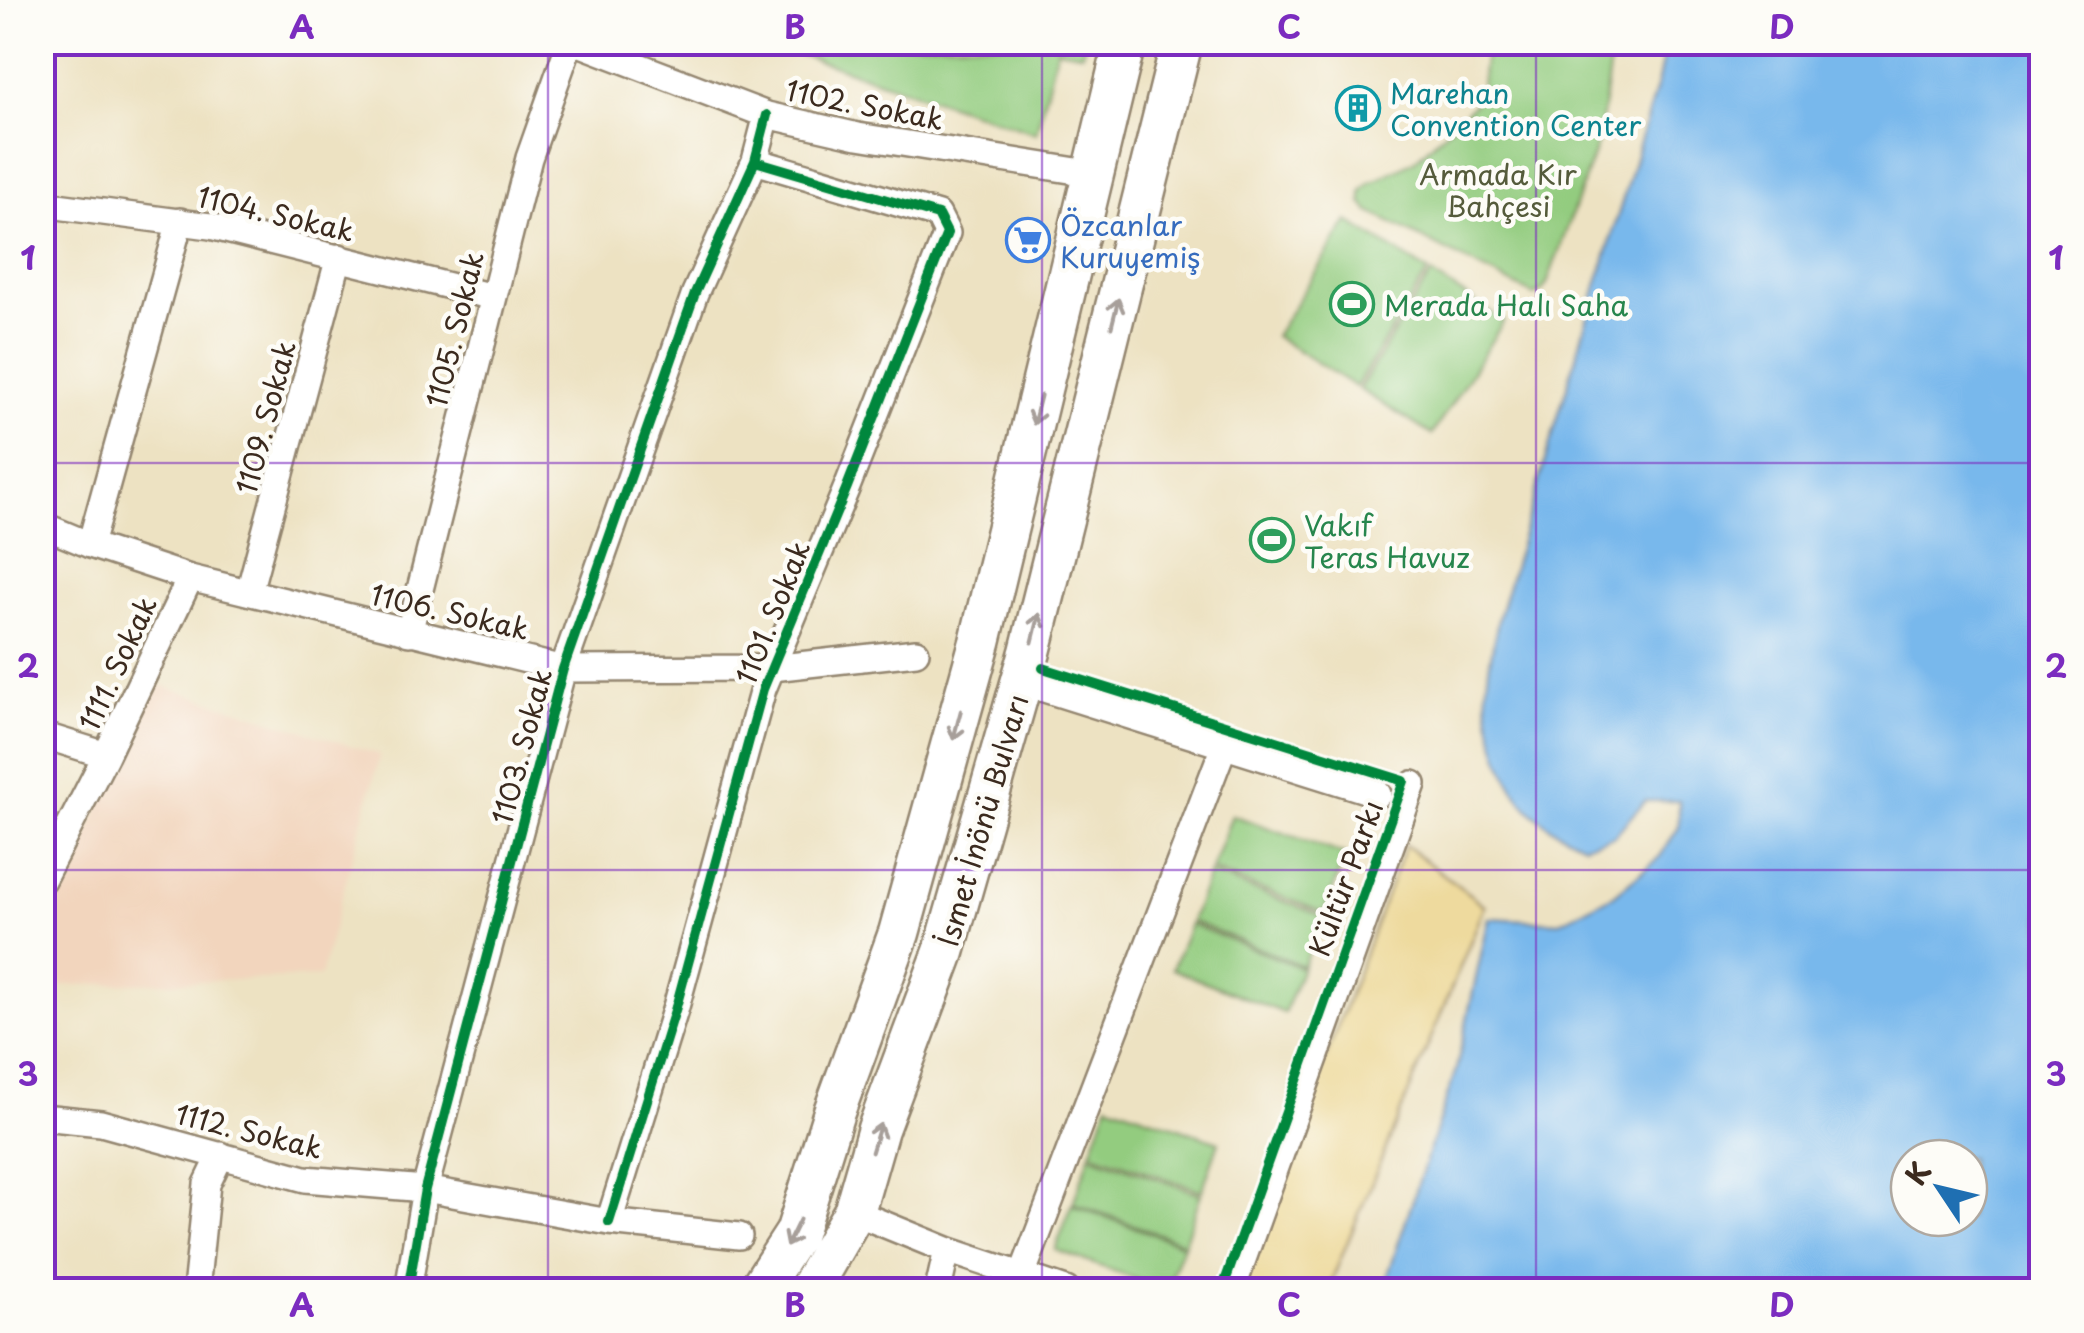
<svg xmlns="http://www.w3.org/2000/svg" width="2084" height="1333" font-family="'Playpen Sans',sans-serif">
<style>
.built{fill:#f2d5bd}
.green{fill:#93cc7f;stroke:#677b4e;stroke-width:2.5}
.sand{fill:#eeda9e;stroke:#94825e;stroke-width:2.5}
.water{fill:#78b8ec;stroke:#5a7185;stroke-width:2.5;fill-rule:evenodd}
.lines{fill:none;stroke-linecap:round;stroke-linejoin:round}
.street-casing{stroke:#948670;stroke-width:30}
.primary-casing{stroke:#948670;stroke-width:45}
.street{stroke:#fff;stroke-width:25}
.primary{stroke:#fff;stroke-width:40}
.cycleway-casing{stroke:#fdfcf7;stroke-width:16}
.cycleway{stroke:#00873e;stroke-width:10}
.oneway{stroke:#a79f9a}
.grid{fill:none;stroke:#7b2cbf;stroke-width:2.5;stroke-opacity:0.55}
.labels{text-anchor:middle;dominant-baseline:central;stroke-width:9;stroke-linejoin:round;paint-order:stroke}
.culture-label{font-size:28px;fill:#0d838f;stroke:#fdfcf7;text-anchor:start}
.street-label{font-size:28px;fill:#3b2a1e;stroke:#fdfcf7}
.park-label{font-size:28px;fill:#555b3b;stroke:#fdfcf7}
.shop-label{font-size:28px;fill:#366cbe;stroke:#fdfcf7;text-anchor:start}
.leisure-label{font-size:28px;fill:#27864d;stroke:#fdfcf7;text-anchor:start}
.neatline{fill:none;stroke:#7b2cbf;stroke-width:4}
.grid-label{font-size:32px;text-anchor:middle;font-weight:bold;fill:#7b2cbf}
</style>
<rect width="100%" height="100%" fill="#fdfcf7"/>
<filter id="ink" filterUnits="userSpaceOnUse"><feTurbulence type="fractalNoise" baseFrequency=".01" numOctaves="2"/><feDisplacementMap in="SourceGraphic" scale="20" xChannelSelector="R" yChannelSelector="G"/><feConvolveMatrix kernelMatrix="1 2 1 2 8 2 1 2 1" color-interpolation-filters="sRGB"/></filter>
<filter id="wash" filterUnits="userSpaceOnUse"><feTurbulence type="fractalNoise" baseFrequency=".0048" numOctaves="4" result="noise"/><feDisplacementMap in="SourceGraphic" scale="40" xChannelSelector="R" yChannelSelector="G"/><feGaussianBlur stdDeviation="2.25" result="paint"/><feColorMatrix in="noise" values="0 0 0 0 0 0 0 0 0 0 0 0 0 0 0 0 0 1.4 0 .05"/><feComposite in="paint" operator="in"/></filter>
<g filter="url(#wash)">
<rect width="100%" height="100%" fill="#ede2c2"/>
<!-- built -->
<path class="built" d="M154 683 380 755 320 977 43 986V934Z"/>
<!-- green -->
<path class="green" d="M766 43H1085L1082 53 1057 49 1036 133Z
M1486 43H1613L1598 142 1547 284 1542 291 1534 295 1370 212 1362 203V191L1370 183 1414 161 1475 103 1480 93Z
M1348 221 1428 272 1356 387 1275 336Z
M1431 274 1504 321 1432 435 1359 389Z
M1232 815 1346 855 1324 913 1211 870Z
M1209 873 1323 916 1303 966 1191 921Z
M1190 924 1302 968 1284 1013 1172 969Z
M1108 1103 1219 1142 1202 1191 1091 1152Z
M1090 1155 1201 1194 1184 1243 1073 1203Z
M1072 1205 1183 1245 1166 1290 1055 1250Z"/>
<!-- sand -->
<path class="sand" d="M1405 845 1485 906 1328 1290H1239Z"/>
<!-- water -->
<path class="water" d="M1666 43H2041V1290H1383L1456 1070 1489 918 1560 922 1614 895 1659 858 1679 827V801H1645L1614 836 1584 845C1562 835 1544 825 1527 807 1504 782 1484 718 1487 684 1489 661 1495 637 1499 615L1658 81ZM1909 1158H1969V1218H1909Z"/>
</g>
<g filter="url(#ink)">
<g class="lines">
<defs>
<path id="street" d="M576 42 767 115 858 136 1095 174
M42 204 210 226 493 297
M42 525 90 545 190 578 563 669 772 668 916 652
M90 545 180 221
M249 592 339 257
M409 633 529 158 570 42
M1022 682 1378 794
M42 735 106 755
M42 880 106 755 190 578
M42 1117 101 1123 305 1179 425 1189 609 1222 739 1236
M854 1212 947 1250 1066 1290
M609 1222 676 1007 763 689 847 487 947 233 938 215 755 161
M1022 1275 1224 746
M196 1290 207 1184 221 1155
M408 1290 425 1189 563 669 695 293 755 161 767 115
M938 1290 947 1250
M1232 1290 1413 784"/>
<path id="primary" d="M759 1290 796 1233 834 1112 899 933 980 642 1125 42
M809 1290 854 1212 878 1129 944 952 1030 652 1182 42"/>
</defs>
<!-- street casing -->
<use href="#street" class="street-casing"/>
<!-- primary casing -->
<use href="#primary" class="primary-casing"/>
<!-- street -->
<use href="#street" class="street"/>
<!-- primary -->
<use href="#primary" class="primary"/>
<defs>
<path id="cycleway" d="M1043 668 1404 781 1222 1290
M609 1222 676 1007 763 689 847 487 947 233 938 215 755 161
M408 1290 425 1189 563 669 695 293 755 161 767 115"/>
</defs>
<!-- cycleway casing -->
<use href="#cycleway" class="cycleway-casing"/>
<!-- cycleway -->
<use href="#cycleway" class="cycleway"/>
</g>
<!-- one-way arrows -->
<defs><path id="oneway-shaft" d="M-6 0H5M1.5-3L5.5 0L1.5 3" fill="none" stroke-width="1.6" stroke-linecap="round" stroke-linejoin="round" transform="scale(2.5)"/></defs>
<g class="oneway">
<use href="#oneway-shaft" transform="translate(1115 313) rotate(-76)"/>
<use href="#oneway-shaft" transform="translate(1037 410) rotate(104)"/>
<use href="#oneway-shaft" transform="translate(1036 628) rotate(-76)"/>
<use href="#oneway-shaft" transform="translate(957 725) rotate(105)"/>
<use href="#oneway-shaft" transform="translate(876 1138) rotate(-73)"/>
<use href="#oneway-shaft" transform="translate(793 1233) rotate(116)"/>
</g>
</g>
<!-- grid -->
<path class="grid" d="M548 42V1290M1042 42V1290M1536 42V1290M42 463H2042M42 870H2042"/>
<!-- icons -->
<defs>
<symbol id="building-ring" viewBox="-11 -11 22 22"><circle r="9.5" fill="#fdfcf7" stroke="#0f9aa8" stroke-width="1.5"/><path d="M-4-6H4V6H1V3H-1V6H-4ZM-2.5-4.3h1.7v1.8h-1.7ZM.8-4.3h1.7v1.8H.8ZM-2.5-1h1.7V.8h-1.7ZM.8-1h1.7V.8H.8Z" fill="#0f9aa8"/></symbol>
<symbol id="supermarket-ring" viewBox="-11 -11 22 22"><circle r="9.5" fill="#fdfcf7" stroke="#3f7fe0" stroke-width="1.5"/><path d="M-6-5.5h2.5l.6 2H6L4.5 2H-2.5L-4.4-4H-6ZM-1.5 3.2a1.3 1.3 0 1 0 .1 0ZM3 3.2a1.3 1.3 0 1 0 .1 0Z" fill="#3f7fe0"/></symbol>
<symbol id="stadium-ring" viewBox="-11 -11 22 22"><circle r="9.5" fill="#fdfcf7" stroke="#2e9e5b" stroke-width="1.5"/><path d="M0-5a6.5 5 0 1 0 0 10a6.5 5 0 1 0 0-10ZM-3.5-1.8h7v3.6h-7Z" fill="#2e9e5b"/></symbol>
</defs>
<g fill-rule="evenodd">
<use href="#building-ring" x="1333" y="83" width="50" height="50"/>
<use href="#supermarket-ring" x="1003" y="215" width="50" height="50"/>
<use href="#stadium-ring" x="1327" y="279" width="50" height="50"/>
<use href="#stadium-ring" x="1247" y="515" width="50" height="50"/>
</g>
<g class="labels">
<!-- culture labels -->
<g class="culture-label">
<text x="1390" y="92">Marehan<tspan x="1390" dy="32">Convention Center</tspan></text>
</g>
<!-- street labels -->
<g class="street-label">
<text transform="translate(865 104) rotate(11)">1102. Sokak</text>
<text transform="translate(276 213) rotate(13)">1104. Sokak</text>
<text transform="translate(454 329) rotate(-76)">1105. Sokak</text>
<text transform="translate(265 417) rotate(-75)">1109. Sokak</text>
<text transform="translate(450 611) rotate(13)">1106. Sokak</text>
<text transform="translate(772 612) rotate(-68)">1101. Sokak</text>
<text transform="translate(117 663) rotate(-65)">1111. Sokak</text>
<text transform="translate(521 746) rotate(-75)">1103. Sokak</text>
<text transform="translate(982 820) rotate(-74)">İsmet İnönü Bulvarı</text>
<text transform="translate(1345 878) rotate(-70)">Kültür Parkı</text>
<text transform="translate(249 1130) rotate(14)">1112. Sokak</text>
</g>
<!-- park labels -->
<g class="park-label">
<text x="1498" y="173">Armada Kır<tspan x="1498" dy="32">Bahçesi</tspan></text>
</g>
<!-- shop labels -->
<g class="shop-label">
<text x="1060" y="224">Özcanlar<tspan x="1060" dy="32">Kuruyemiş</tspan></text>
</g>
<!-- leisure labels -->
<g class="leisure-label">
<text x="1384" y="304">Merada Halı Saha</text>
<text x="1304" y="524">Vakıf<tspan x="1304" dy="32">Teras Havuz</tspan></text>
</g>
</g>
<!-- margin -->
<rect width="2084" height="1333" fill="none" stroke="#fdfcf7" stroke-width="110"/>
<!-- north arrow -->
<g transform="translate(1939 1188) rotate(305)"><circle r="48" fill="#fdfcf7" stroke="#afa8a0" stroke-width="2.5"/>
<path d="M0-8L18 38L0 25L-18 38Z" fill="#1f6fb2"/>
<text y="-15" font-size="28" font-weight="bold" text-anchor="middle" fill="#3b2a1e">K</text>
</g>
<rect x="55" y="55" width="1974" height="1223" class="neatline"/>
<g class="grid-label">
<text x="302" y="39">A</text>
<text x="795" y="39">B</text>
<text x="1289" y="39">C</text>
<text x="1782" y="39">D</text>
<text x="28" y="270">1</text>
<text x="2056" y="270">1</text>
<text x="28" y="678">2</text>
<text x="2056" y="678">2</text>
<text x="28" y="1086">3</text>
<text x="2056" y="1086">3</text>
<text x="302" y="1317">A</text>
<text x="795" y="1317">B</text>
<text x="1289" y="1317">C</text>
<text x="1782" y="1317">D</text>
</g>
</svg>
